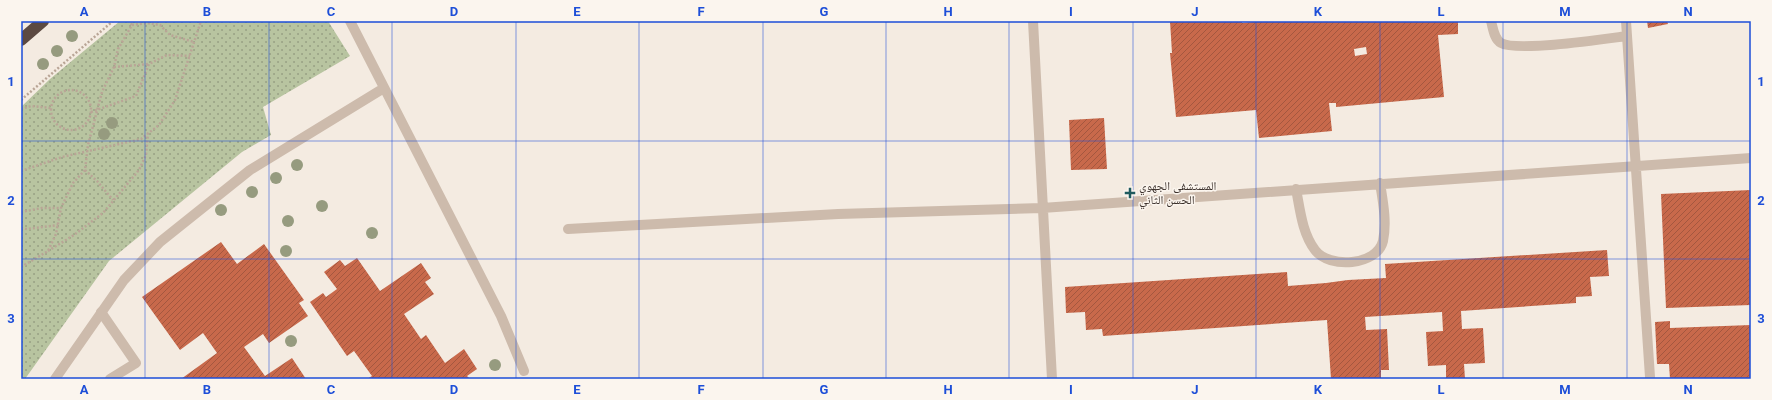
<svg xmlns="http://www.w3.org/2000/svg" width="1772" height="400" font-family="Roboto,'Noto Naskh Arabic',sans-serif">
<style>
.park{fill:url(#park-dots)}
.building{fill:url(#building-hatch);fill-rule:evenodd}
.lines{fill:none;stroke-linecap:round;stroke-linejoin:round}
.path{stroke:#b9a596;stroke-width:2.5;stroke-dasharray:2 2;stroke-linecap:butt}
.lane{stroke:#cdbbac;stroke-width:10}
.street{stroke:#cdbbac;stroke-width:10}
.highway{stroke:#5c4a42;stroke-width:12}
.tree{fill:#969b7f}
.grid{fill:none;stroke:#1d4ed8;stroke-width:1;stroke-opacity:0.55}
.poi-dot{fill:#1f5a5e;stroke:#fbf5ee;stroke-width:1.5}
.labels{text-anchor:middle;dominant-baseline:central;stroke-width:3;stroke-linejoin:round;paint-order:stroke}
.poi-label{font-size:12px;fill:#3b302b;stroke:#fbf5ee;text-anchor:start}
.neatline{fill:none;stroke:#1d4ed8;stroke-width:1.5}
.grid-label{font-size:13px;text-anchor:middle;font-weight:bold;fill:#1d4ed8}
</style>
<defs>
<pattern id="park-dots" width="8" height="8" patternUnits="userSpaceOnUse"><rect width="8" height="8" fill="#b8c4a0"/><path d="M2 2h.1M6 6h.1" fill="none" stroke="#97a083" stroke-width="1.8" stroke-linecap="round"/></pattern>
<pattern id="building-hatch" width="6" height="6" patternUnits="userSpaceOnUse"><rect width="6" height="6" fill="#c8694b"/><path d="M-1 1l2-2M0 6l6-6M5 7l2-2" fill="none" stroke="#a4573f"/></pattern>
</defs>
<rect width="100%" height="100%" fill="#f4ebe1"/>
<!-- park -->
<path class="park" d="M120 21H328L350 56 263 107 271 135 242 152 109 261 25 379H21V107L50 79Z"/>
<!-- building -->
<path class="building" d="M1170 21H1242V23L1264 21H1458V34L1438 35 1444 97 1336 107V103H1329L1332 131 1259 138 1256 110 1176 117 1170 53H1172ZM1366 47 1367 54 1355 56 1354 49Z
M1647 21H1667L1668 24 1648 28Z
M1104 118 1107 169 1071 170 1069 120Z
M1751 190V305L1666 308 1661 194Z
M221 242 237 264 264 244 304 300 299 303 308 316 269 343 263 334 244 347 265 376 292 358 306 379H181L217 353 203 333 180 350 142 297Z
M1607 250 1609 276 1590 277 1592 296 1576 297V303L1461 311 1462 329 1483 328 1485 363 1464 364 1465 379H1446V365L1428 366 1426 332 1443 331 1442 312 1365 317 1366 330 1387 329 1389 370H1381V379H1331L1327 320 1103 336 1102 329 1086 330 1085 312 1066 313 1065 287 1287 272 1288 286 1326 283 1348 280 1386 278 1385 264Z
M357 258 380 291 421 263 431 278 425 282 434 294 404 314 421 339 426 335 445 363 464 349 477 369 467 376 470 379H367L372 376 354 351 347 356 310 302 323 293 326 297 337 289 324 272 340 260 345 266Z
M1670 321V328L1751 325V379H1670L1669 364H1657L1655 322Z"/>
<g class="lines">
<!-- path -->
<path class="path" d="M132 25 147 23 160 25 170 35 194 42
M114 67 149 64
M51 110a20 20 0 1 1 40 0a20 20 0 1 1-40 0Z
M21 100 113 21
M21 109 31 106 51 108
M91 112 136 96 149 64 167 55 190 56
M21 116V126
M85 170 97 181 113 200
M21 171 62 157 141 139 159 125 175 100 201 21
M21 212 42 208H61
M21 228 27 229 58 225
M48 251 74 235 103 213 139 170 146 155 148 133
M21 267 48 251 56 234 61 208 73 183 85 170 88 145 102 92 114 67 118 49 132 25 129 21"/>
<!-- lane -->
<path class="lane" d="M1033 21 1052 379
M1491 21C1493 28 1494 39 1501 43 1517 52 1604 39 1627 36
M1626 21 1650 377
M1296 189C1300 209 1302 233 1315 250 1329 269 1377 266 1383 241 1387 222 1383 202 1380 183
M568 229 838 214 1042 208 1751 158
M101 312 136 363 110 379"/>
<!-- street -->
<path class="street" d="M350 21 501 316 524 371
M55 379 124 280 160 242 250 170 384 88"/>
<!-- highway -->
<path class="highway" d="M21 40 43 21"/>
</g>
<!-- trees -->
<g class="tree">
<circle cx="72" cy="36" r="6"/>
<circle cx="57" cy="51" r="6"/>
<circle cx="43" cy="64" r="6"/>
<circle cx="112" cy="123" r="6"/>
<circle cx="104" cy="134" r="6"/>
<circle cx="297" cy="165" r="6"/>
<circle cx="276" cy="178" r="6"/>
<circle cx="252" cy="192" r="6"/>
<circle cx="322" cy="206" r="6"/>
<circle cx="221" cy="210" r="6"/>
<circle cx="288" cy="221" r="6"/>
<circle cx="372" cy="233" r="6"/>
<circle cx="286" cy="251" r="6"/>
<circle cx="291" cy="341" r="6"/>
<circle cx="495" cy="365" r="6"/>
</g>
<!-- grid -->
<path class="grid" d="M145 21V379M269 21V379M392 21V379M516 21V379M639 21V379M763 21V379M886 21V379M1009 21V379M1133 21V379M1256 21V379M1380 21V379M1503 21V379M1627 21V379M21 141H1751M21 259H1751"/>
<!-- markers -->
<path class="poi-dot" d="M1128 187h4v4h4v4h-4v4h-4v-4h-4v-4h4z"/>
<g class="labels">
<!-- poi labels -->
<g class="poi-label">
<text x="1139" y="186">المستشفى الجهوي<tspan x="1139" dy="14">الحسن الثاني</tspan></text>
</g>
</g>
<!-- border -->
<rect width="1772" height="400" fill="none" stroke="#fbf5ee" stroke-width="44"/>
<rect x="22" y="22" width="1728" height="356" class="neatline"/>
<g class="grid-label">
<text x="84" y="16">A</text>
<text x="207" y="16">B</text>
<text x="331" y="16">C</text>
<text x="454" y="16">D</text>
<text x="577" y="16">E</text>
<text x="701" y="16">F</text>
<text x="824" y="16">G</text>
<text x="948" y="16">H</text>
<text x="1071" y="16">I</text>
<text x="1195" y="16">J</text>
<text x="1318" y="16">K</text>
<text x="1441" y="16">L</text>
<text x="1565" y="16">M</text>
<text x="1688" y="16">N</text>
<text x="11" y="86">1</text>
<text x="1761" y="86">1</text>
<text x="11" y="205">2</text>
<text x="1761" y="205">2</text>
<text x="11" y="323">3</text>
<text x="1761" y="323">3</text>
<text x="84" y="394">A</text>
<text x="207" y="394">B</text>
<text x="331" y="394">C</text>
<text x="454" y="394">D</text>
<text x="577" y="394">E</text>
<text x="701" y="394">F</text>
<text x="824" y="394">G</text>
<text x="948" y="394">H</text>
<text x="1071" y="394">I</text>
<text x="1195" y="394">J</text>
<text x="1318" y="394">K</text>
<text x="1441" y="394">L</text>
<text x="1565" y="394">M</text>
<text x="1688" y="394">N</text>
</g>
</svg>
